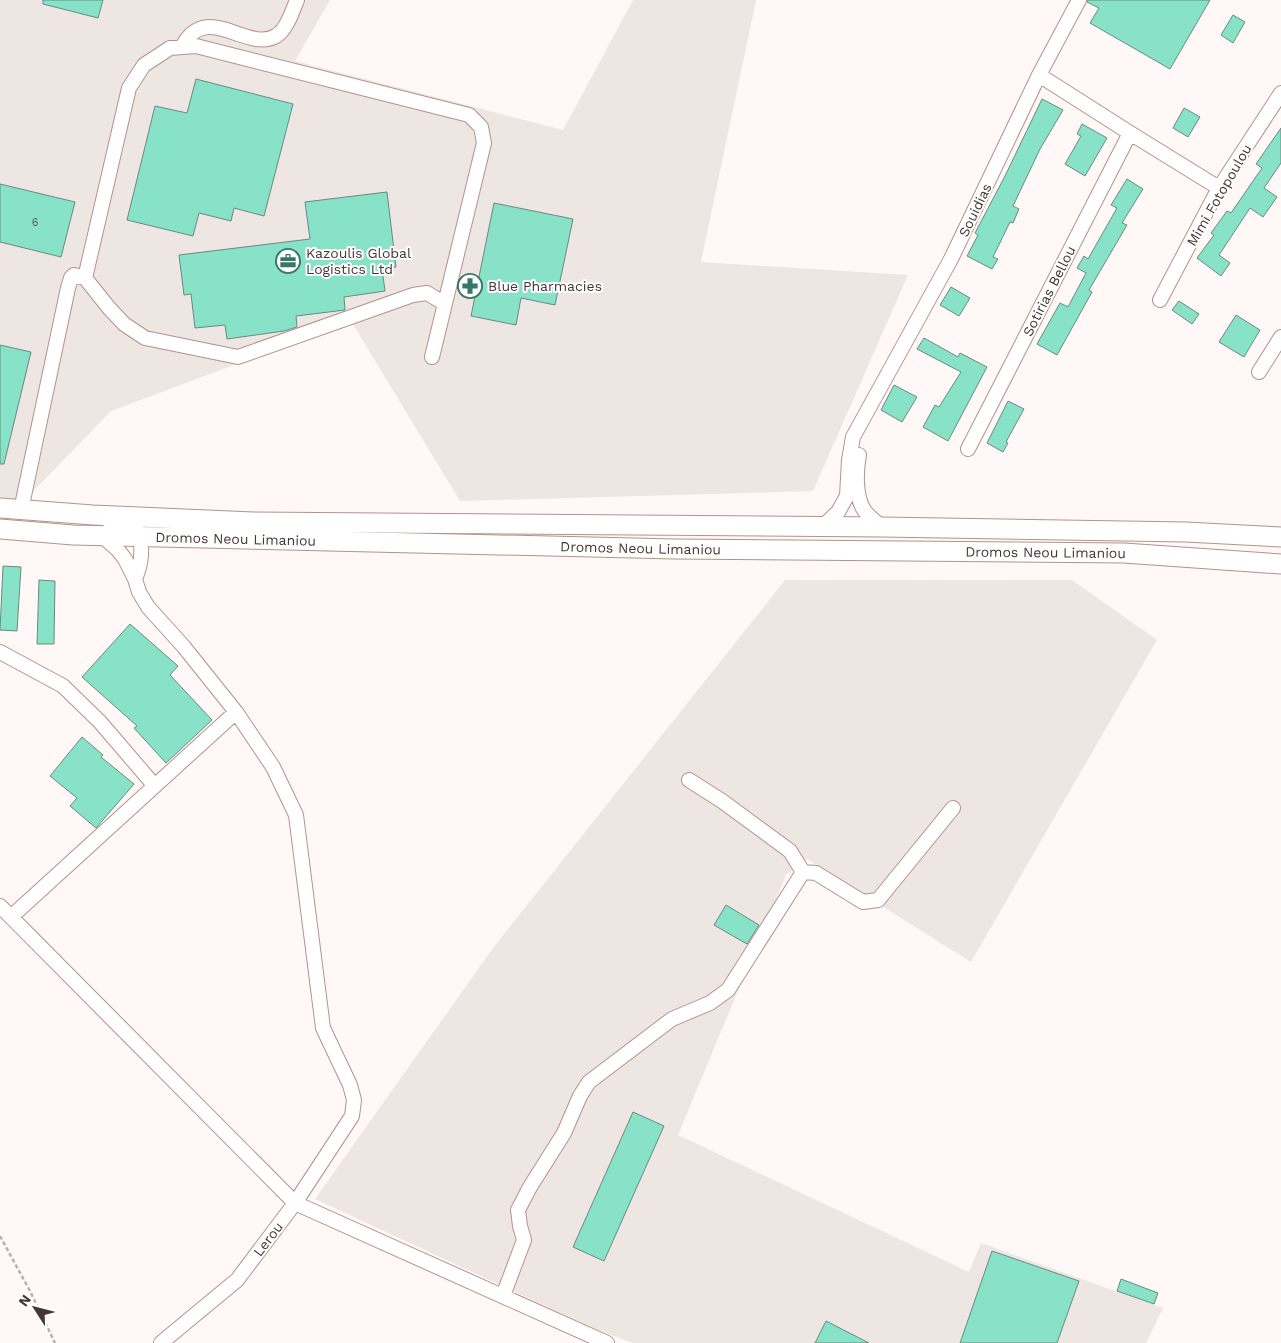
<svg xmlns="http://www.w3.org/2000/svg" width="1281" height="1343" font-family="'Work Sans',sans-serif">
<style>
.built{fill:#eee6e3}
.building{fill:#88e2c8;stroke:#698a80}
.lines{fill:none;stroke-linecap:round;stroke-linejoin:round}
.minor-casing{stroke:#b29389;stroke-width:16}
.major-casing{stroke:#b29389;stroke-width:21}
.path{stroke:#bab1ae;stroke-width:2.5;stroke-dasharray:4 2.5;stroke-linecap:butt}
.minor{stroke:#fff;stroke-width:14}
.major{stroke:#fff;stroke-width:19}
.labels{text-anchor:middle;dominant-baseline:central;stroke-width:4;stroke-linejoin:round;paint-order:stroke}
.number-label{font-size:11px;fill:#566258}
.street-label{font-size:14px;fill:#453733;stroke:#fff}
.poi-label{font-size:14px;fill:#453733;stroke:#fff;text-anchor:start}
</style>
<rect width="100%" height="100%" fill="#fff8f6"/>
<!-- built -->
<path class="built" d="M0 0H330L295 61 563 130 633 0H756L701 262 908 275 813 491 460 501 351 321 111 411 19 506 0 501Z
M785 580H1072L1157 640 971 962 807 859 786 875 678 1135 969 1272 981 1243 1163 1308 1146 1343H633L597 1330 315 1199 493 948Z"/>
<!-- building -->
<path class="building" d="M43 0H103L98 18 43 4Z
M1088 0H1210L1170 69 1090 23 1099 8 1087 2Z
M1233 15 1245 22 1233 43 1221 35Z
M196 79 293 104 264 216 234 208 231 221 199 213 193 236 127 220 155 106 187 113Z
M1042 99 1063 110 1040 149 1013 206 1019 209 1013 223 1010 222 993 257 998 259 992 269 967 256 978 235 975 233 1005 176Z
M1184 108 1200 117 1188 137 1173 128Z
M1082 124 1107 138 1085 176 1065 164 1081 136 1077 134Z
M1281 128V163L1264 188 1277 197 1263 217 1250 208 1219 255 1230 263 1221 276 1197 258 1214 235 1211 233 1227 211 1231 213 1262 168 1256 164Z
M1127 179 1143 189 1122 223 1127 225 1089 290 1092 292 1057 355 1037 344 1060 303 1068 307 1086 273 1077 268 1084 256 1088 259 1117 208 1111 205Z
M0 184 75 202 61 257 0 242Z
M387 192 396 267 382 269 385 291 344 297 345 310 296 316 297 327 284 331 227 339 225 325 195 328 191 294 184 295 179 255 310 239 305 202Z
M494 203 573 219 555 305 521 298 516 325 471 316Z
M951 287 970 298 959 316 940 305Z
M1179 301 1199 314 1192 324 1172 310Z
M1236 315 1260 330 1244 357 1219 342Z
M924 338 958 357 960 353 987 367 948 441 923 427 935 405 939 407 961 372 917 349Z
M0 345 31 352 4 464H0Z
M894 385 917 397 902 422 881 410Z
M1008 401 1024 409 1006 442 1008 443 1003 452 987 443Z
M3 566 21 567 17 631 0 630Z
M39 580 55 581 54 644H37Z
M130 624 178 666 170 675 212 720 166 763 134 728 137 726 82 677Z
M82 737 103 755 101 757 134 784 96 828 70 806 77 798 50 776Z
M726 905 759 925 747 944 714 925Z
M633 1112 664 1126 604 1261 573 1247Z
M992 1251 1079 1281 1057 1343H960Z
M1121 1279 1158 1293 1154 1304 1117 1291Z
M826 1321 869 1343H815Z"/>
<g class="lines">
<defs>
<path id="minor" d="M182 47C206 0 247 53 276 36 287 29 292 12 297 0
M1039 75 1130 133 1219 188
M85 278 129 88 144 65 170 48 196 46 469 115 481 127 484 143 432 357
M1160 300 1219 188 1281 93
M1259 372 1281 337
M968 449 1130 133
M859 455C856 471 855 496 864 510 868 516 876 522 882 527
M21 510 68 288 71 278 74 275 85 278 109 308 124 324 145 338 238 357 413 295 427 293 445 304
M110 523 121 524 136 528C144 544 142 563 135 579
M822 527 838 512 847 496 849 460 853 437 951 259 1039 75 1079 0
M101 535 118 550 125 559 135 579 139 592 148 607 184 647 236 712 273 767 296 815 323 1028 350 1085 354 1100 352 1116 295 1203 237 1280 161 1343
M0 652 63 686 100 722 154 785
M689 780 722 801 790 851 803 872
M803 872 816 873 863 902 878 900 953 808
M0 906 295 1203 607 1343
M12 916 236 712
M503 1296 524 1240 520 1226 518 1210 530 1187 564 1133 580 1096 589 1082 672 1019 710 1003 728 990 803 872"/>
<g id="major">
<path d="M0 508 93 515 253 522 882 527 1186 532 1281 537"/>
<path id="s1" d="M0 529 73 535 675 549 1124 553 1281 564"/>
</g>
</defs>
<!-- minor casing -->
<use href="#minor" class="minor-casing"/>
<!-- major casing -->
<use href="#major" class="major-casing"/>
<!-- path -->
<path class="path" d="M0 1236 30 1291 55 1343"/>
<!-- minor -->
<use href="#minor" class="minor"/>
<!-- major -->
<use href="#major" class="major"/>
</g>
<!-- icons -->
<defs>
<symbol id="office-ring" viewBox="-11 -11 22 22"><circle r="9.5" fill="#fff" stroke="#377766" stroke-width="1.5"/><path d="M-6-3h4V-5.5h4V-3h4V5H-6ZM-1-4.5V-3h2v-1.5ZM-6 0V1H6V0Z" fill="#377766"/></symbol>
<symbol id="pharmacy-ring" viewBox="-11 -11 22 22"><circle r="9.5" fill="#fff" stroke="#377766" stroke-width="1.5"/><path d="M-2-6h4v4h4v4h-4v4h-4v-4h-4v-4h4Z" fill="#377766"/></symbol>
</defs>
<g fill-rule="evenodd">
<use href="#office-ring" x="274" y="247" width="28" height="28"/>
<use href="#pharmacy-ring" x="456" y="272" width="28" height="28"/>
</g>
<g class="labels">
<!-- number labels -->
<g class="number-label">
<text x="35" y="222">6</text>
</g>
<!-- street labels -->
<g class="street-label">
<text transform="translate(1219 195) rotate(-60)">Mimi Fotopoulou</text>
<text transform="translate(975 210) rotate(-64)">Souidias</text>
<text transform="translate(1049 291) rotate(-63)">Sotirias Bellou</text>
<text stroke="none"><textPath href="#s1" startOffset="236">Dromos Neou Limaniou</textPath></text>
<text stroke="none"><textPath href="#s1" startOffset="641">Dromos Neou Limaniou</textPath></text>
<text stroke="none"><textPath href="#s1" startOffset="1046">Dromos Neou Limaniou</textPath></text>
<text transform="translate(268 1239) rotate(-53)">Lerou</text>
</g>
<!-- poi labels -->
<g class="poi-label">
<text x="306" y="253">Kazoulis Global<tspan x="306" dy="16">Logistics Ltd</tspan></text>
<text x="488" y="286">Blue Pharmacies</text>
</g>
</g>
<!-- north arrow -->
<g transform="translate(35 1308) rotate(306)" stroke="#ffffff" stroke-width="4" paint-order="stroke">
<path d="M0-4L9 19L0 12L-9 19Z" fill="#453733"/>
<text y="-8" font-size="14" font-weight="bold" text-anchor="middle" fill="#453733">N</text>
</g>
</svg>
